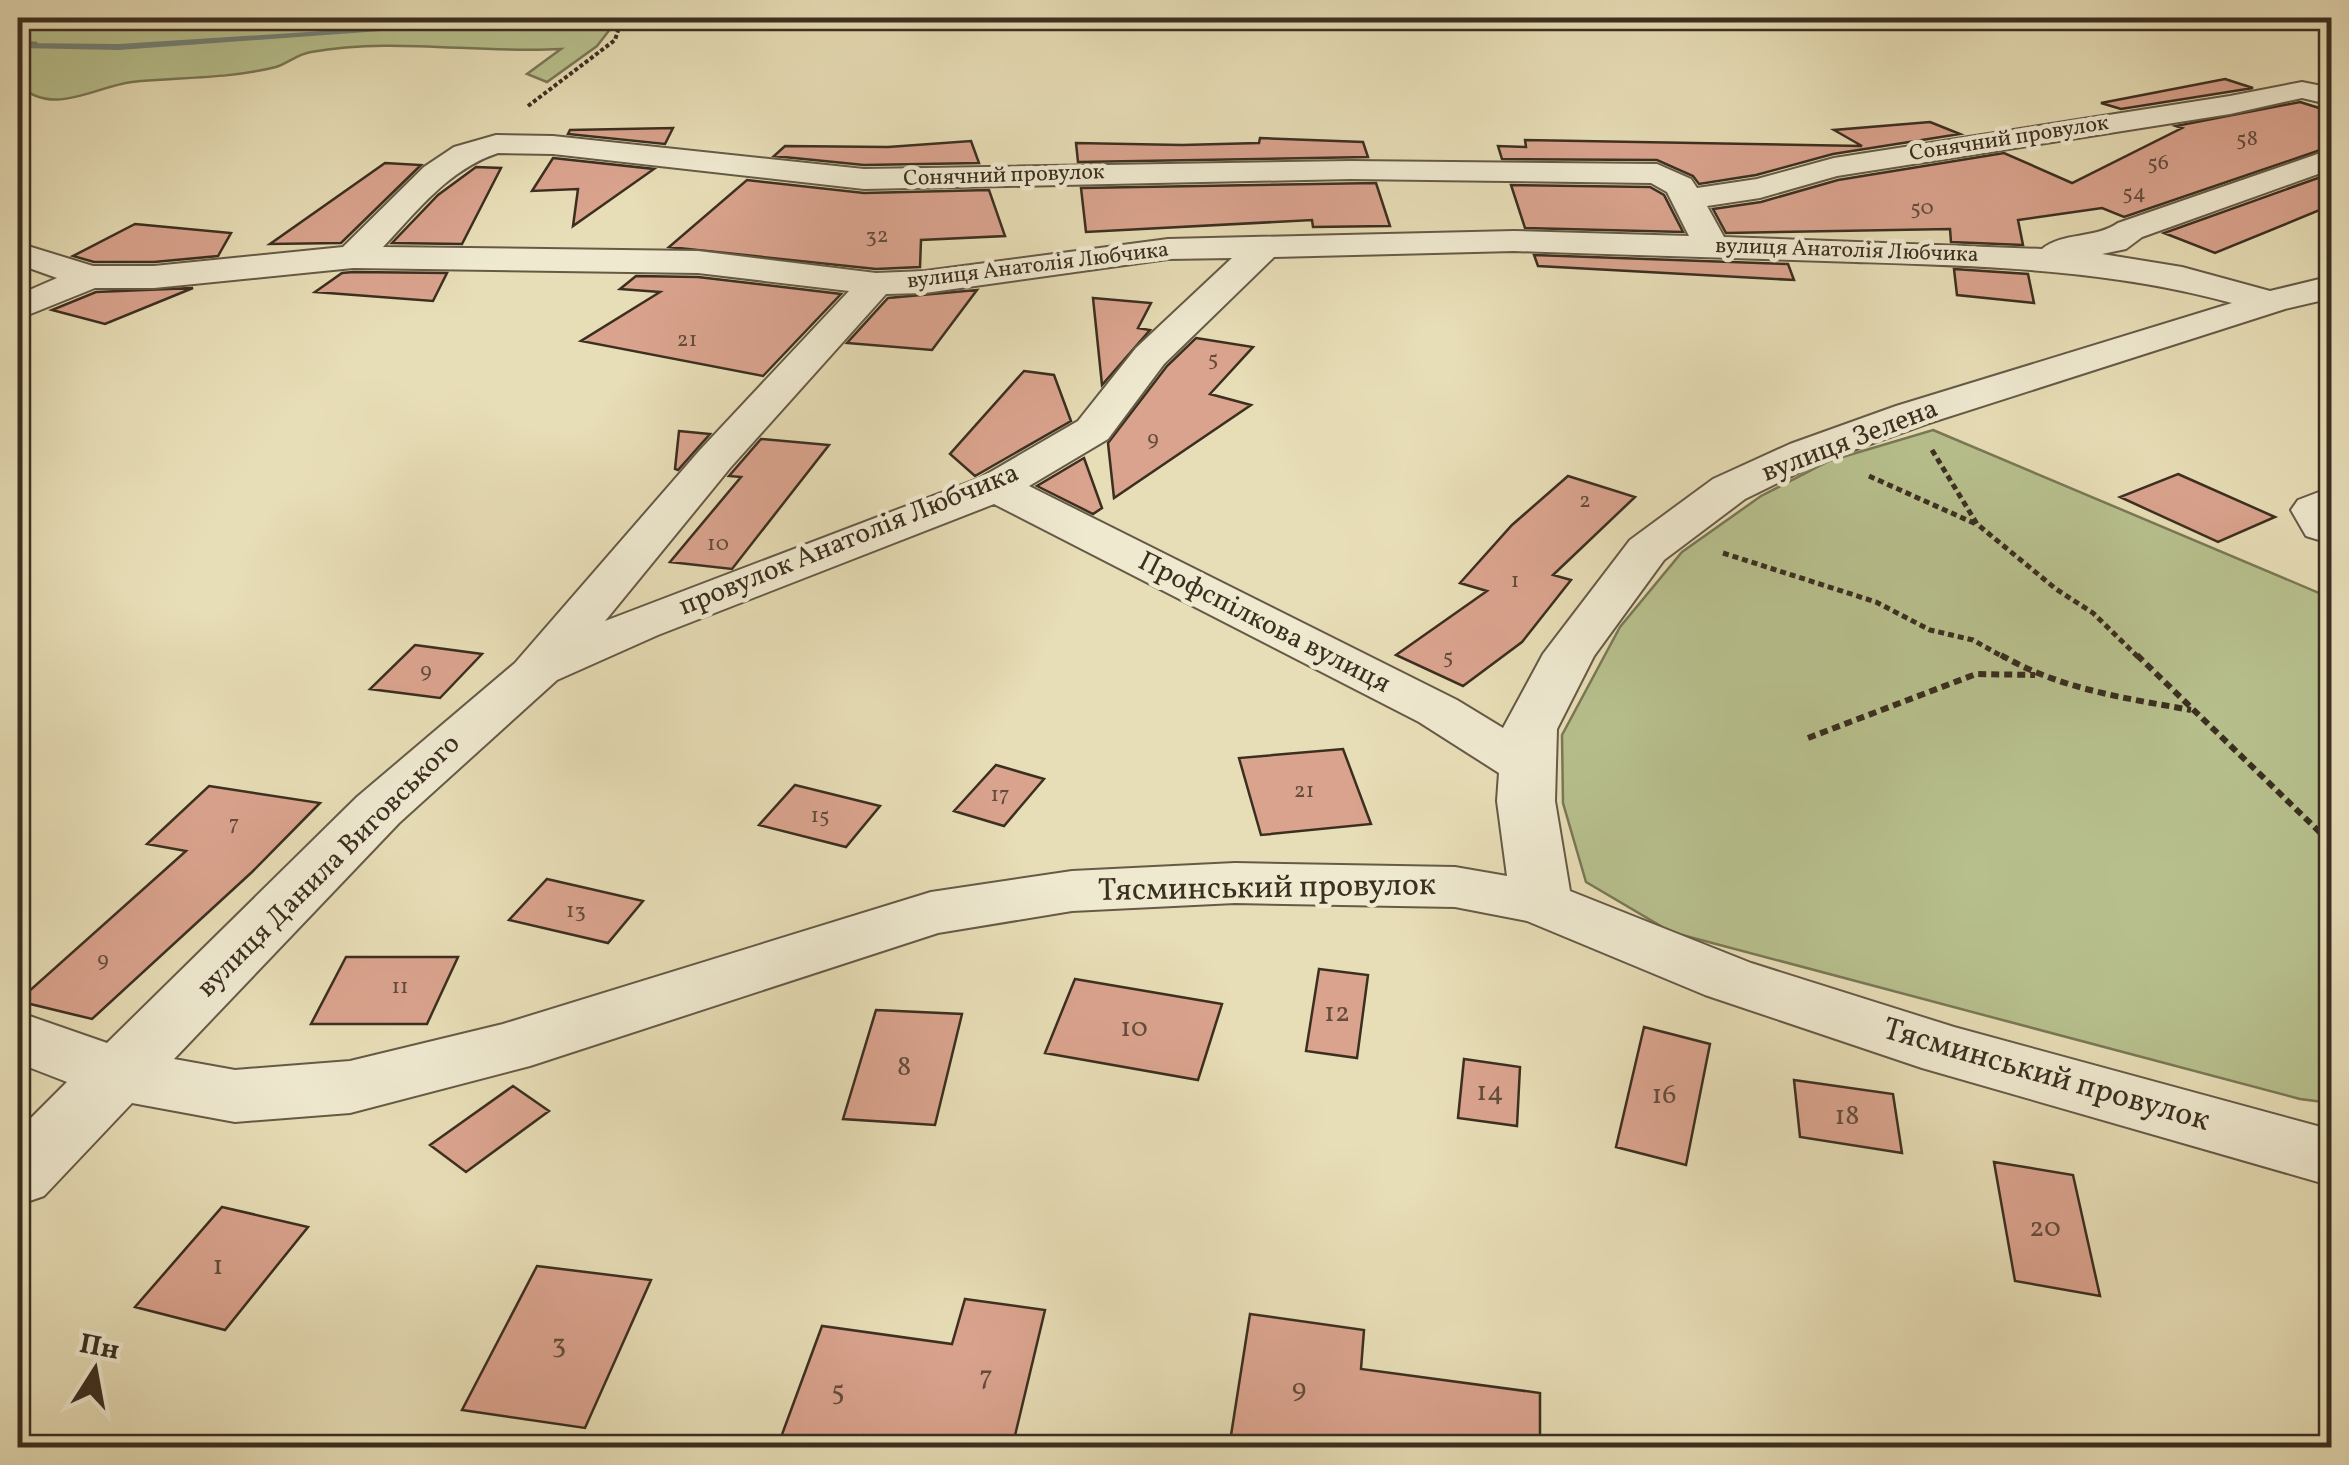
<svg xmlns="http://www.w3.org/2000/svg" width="2349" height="1465" font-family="Vollkorn,serif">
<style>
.green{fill:#b7c08d;stroke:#797856;stroke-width:2.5}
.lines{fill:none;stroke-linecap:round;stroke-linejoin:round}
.stream{fill:#738279;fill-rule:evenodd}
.building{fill:#daa38e;stroke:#3b2f20;stroke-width:2.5}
.minor-casing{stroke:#665a46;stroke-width:4}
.path-far2{stroke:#3b2f20;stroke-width:4;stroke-dasharray:4 2.5;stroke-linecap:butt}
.path-far1{stroke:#3b2f20;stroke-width:5;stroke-dasharray:6 4;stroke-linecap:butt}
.path{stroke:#3b2f20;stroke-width:6;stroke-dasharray:8 5;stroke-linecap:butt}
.minor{fill:#efe9d0;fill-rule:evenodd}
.labels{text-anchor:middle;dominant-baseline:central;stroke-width:9;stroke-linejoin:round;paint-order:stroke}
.far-street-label{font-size:22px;fill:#3b2f20;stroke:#efe9d0}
.number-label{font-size:22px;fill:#634c3c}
.street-label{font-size:28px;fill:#3b2f20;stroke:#efe9d0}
.near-number-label{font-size:28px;fill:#634c3c}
.near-street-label{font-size:32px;fill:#3b2f20;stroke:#efe9d0}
</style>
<rect width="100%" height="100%" fill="#e7ddb6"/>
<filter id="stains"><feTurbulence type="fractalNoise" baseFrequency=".002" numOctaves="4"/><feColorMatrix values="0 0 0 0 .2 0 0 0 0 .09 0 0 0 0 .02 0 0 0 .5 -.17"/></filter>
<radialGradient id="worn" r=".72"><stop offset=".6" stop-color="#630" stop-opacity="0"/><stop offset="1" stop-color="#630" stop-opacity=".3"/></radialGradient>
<!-- green -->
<path class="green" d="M18 18H597L611 28 597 46 547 82 527 74 561 49C478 54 393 37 311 52 298 54 288 63 276 67 228 79 181 77 132 82 93 87 53 117 19 85L18 49 37 43 18 42Z
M1933 430 2331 598V1103L2300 1099 1671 932 1586 882 1563 803 1562 735 1620 627 1682 552 1761 496 1829 461Z"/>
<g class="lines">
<!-- stream -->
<path class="stream" d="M526 18H559L119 50 18 48V43L119 44Z"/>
</g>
<!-- building -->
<path class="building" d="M2225 79 2253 88 2121 109 2101 103Z
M2300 102 2332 112V146L2124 217 2102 208 2018 220 2023 245 1951 242 1950 229 1726 233 1713 209 1761 202 1838 180 2004 153 2072 183 2182 128 2176 126Z
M1930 122 1960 134 1833 154 1756 175 1699 184 1693 176 1657 160 1502 159 1498 146 1526 147 1525 140 1862 146 1834 130Z
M673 128 665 144 568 134 570 130Z
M1260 138 1363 142 1368 157 1078 162 1076 143 1182 145 1259 143Z
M971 141 979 163 864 165 774 156 785 146 888 147Z
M553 158 654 169 573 226 578 189 532 191Z
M385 163 421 165 341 243 270 244Z
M476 167 501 168 462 244 392 243 438 195Z
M2332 173V205L2215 253 2164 233Z
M747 180 864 193 989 190 1005 236 921 240 920 267 876 269 669 247Z
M1376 183 1390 226 1313 227 1312 220 1086 232 1081 188Z
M1511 185 1650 187 1664 195 1683 232 1525 228Z
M135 224 231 233 218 256 154 262H94L73 256Z
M1534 255 1788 264 1794 280 1538 266Z
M1954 269 2028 274 2034 303 1957 295Z
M342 273 353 272 447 273 433 301 315 292Z
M636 276 698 277 841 294 763 376 581 341 660 292 620 289Z
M193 288 105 324 52 310 96 292Z
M977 290 932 350 847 343 888 298Z
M1093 298 1151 303 1138 328 1150 330 1102 385Z
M1196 338 1253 347 1210 394 1251 405 1114 498 1108 443 1167 366Z
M1024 371 1054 375 1071 421 975 476 950 454Z
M679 431 710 434 678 470 675 469Z
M761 439 829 445 732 569 670 562 741 477 729 476Z
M1084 458 1102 508 1093 514 1037 486Z
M2178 474 2275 517 2218 542 2120 497Z
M1568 476 1635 497 1553 575 1571 580 1522 642 1463 686 1396 655 1487 591 1460 583 1512 525Z
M415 645 482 654 440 698 370 689Z
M1343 749 1371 824 1261 835 1239 758Z
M996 765 1044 779 1004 826 954 811Z
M795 785 880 806 846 847 759 825Z
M209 786 320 803 252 872 92 1019 18 1001 186 851 147 844Z
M547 879 643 901 608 943 509 920Z
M346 957H458L427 1024H311Z
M1319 969 1368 975 1357 1058 1306 1051Z
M1075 979 1222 1004 1198 1080 1045 1053Z
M876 1010 962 1014 935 1125 843 1119Z
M1644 1027 1710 1044 1686 1165 1616 1147Z
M1464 1059 1520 1067 1517 1126 1458 1118Z
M1794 1080 1893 1094 1902 1153 1800 1137Z
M513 1086 549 1111 466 1172 430 1145Z
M1994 1162 2073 1175 2100 1296 2015 1281Z
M222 1207 308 1227 225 1330 135 1307Z
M537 1266 651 1280 585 1428 462 1410Z
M965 1299 1045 1310 1012 1448H960L864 1435 859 1448H777L822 1326 952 1344Z
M1250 1314 1364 1330 1361 1369 1540 1393V1448H1229Z"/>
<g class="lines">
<defs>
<path id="minor" d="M2302 82 2332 88V105L2302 98 2230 114 1837 176 1760 198 1707 206 1724 237 2042 249C2062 232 2095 239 2118 223L2332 149V169L2142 237 2126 249 2102 254 2182 267 2270 291 2332 276V298L2285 309 1926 424 1820 462 1745 499 1664 560 1594 656 1557 729 1555 801 1570 891 1751 963 1954 1027 2332 1130V1186L1922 1068 1705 995 1527 921 1455 907 1235 903 1072 911 938 933 530 1066 350 1113 235 1122 132 1103 44 1196 18 1205V1131L67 1082 18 1063V1012L107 1043 357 797 515 663 700 450 849 291 698 273 353 268 154 288H95L18 319V295L57 278 18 264V243L93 266H154L343 247 424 167 454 147 496 135 553 136 864 169 1351 161 1657 164 1691 179 1697 188 1757 179 1834 158 2230 96ZM498 153 553 154 864 189 1351 179 1651 183 1667 192 1689 236 1514 231 1168 239 925 271 876 273 698 251 383 247C418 210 449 169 498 153ZM1514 251C1628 255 1742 258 1856 262 1983 266 2108 269 2232 303L1896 406 1790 444 1713 479 1630 540 1543 654 1503 728 1457 700 1029 486 1108 439 1164 364 1274 257ZM1232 258 1136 348 1078 421 980 478 605 621 730 468 886 294 925 293 1168 259ZM994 504 1419 722 1499 773 1497 801 1507 876 1455 867 1235 863 1072 871 931 892 503 1024 350 1061 235 1070 174 1059 399 823 557 680 658 635Z
M2332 487V544L2306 536 2291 510 2298 500Z"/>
</defs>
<!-- minor casing -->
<use href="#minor" class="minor-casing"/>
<!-- path-far2 -->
<path class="path-far2" d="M528 106 615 40 622 18"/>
<!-- path-far1 -->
<path class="path-far1" d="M1932 450 1977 524 2056 589 2093 613 2139 658
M1869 476 1976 524
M1723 553 1876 602 1930 630 1973 640 2005 658"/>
<!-- path -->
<path class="path" d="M2001 655C2060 689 2124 698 2191 710
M2137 655 2332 844
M1808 738 1976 674 2035 675"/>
<!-- minor -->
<use href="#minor" class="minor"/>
</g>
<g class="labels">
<!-- far-street labels -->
<g class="far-street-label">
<text transform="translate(2009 139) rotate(-9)">Сонячний провулок</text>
<text transform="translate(1004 176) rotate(-2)">Сонячний провулок</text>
<text transform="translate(1847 251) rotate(2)">вулиця Анатолія Любчика</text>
<text transform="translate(1038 266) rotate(-7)">вулиця Анатолія Любчика</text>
</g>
<!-- number labels -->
<g class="number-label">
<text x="2247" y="139">58</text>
<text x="2158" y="163">56</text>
<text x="2134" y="193">54</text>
<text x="1922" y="208">50</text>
<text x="877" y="236">32</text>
<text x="687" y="340">21</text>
<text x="1213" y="359">5</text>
<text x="1153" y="439">9</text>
<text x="1585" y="501">2</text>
<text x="718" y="544">10</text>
<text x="1515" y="581">1</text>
<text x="1448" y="657">5</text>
<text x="426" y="671">9</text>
<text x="1304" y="791">21</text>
<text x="1000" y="795">17</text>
<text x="820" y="816">15</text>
<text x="234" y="824">7</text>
<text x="576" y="911">13</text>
<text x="103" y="960">9</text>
<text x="400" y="987">11</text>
</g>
<!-- street labels -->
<g class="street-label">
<text transform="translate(1850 441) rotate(-21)">вулиця Зелена</text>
<text transform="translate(849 540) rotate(-22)">провулок Анатолія Любчика</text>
<text transform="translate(1264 623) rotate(27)">Профспілкова вулиця</text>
<text transform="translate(329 866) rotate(-45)">вулиця Данила Виговського</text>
</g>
<!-- near-number labels -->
<g class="near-number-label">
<text x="1337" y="1013">12</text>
<text x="1134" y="1028">10</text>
<text x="904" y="1067">8</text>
<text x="1490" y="1092">14</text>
<text x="1664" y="1095">16</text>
<text x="1847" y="1116">18</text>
<text x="2045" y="1228">20</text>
<text x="218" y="1266">1</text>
<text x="559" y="1345">3</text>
<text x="986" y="1376">7</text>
<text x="1299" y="1389">9</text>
<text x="838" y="1392">5</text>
</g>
<!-- near-street labels -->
<g class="near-street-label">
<text transform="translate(1267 889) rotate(-1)">Тясминський провулок</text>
<text transform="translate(2046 1076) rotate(16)">Тясминський провулок</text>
</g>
</g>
<!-- margin -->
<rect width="2349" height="1465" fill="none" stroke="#e7ddb6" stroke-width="60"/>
<rect x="20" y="20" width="2309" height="1425" fill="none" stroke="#3b2f20" stroke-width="5"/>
<rect x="30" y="30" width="2289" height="1405" fill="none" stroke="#3b2f20" stroke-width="2.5"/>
<!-- north arrow -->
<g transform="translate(95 1370) rotate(11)" stroke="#efe9d0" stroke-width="8" paint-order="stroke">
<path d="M0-8L18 38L0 25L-18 38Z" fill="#3b2f20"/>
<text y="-15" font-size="28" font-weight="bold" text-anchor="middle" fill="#3b2f20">Пн</text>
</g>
<rect width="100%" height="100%" filter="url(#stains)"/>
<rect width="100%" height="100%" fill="url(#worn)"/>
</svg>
